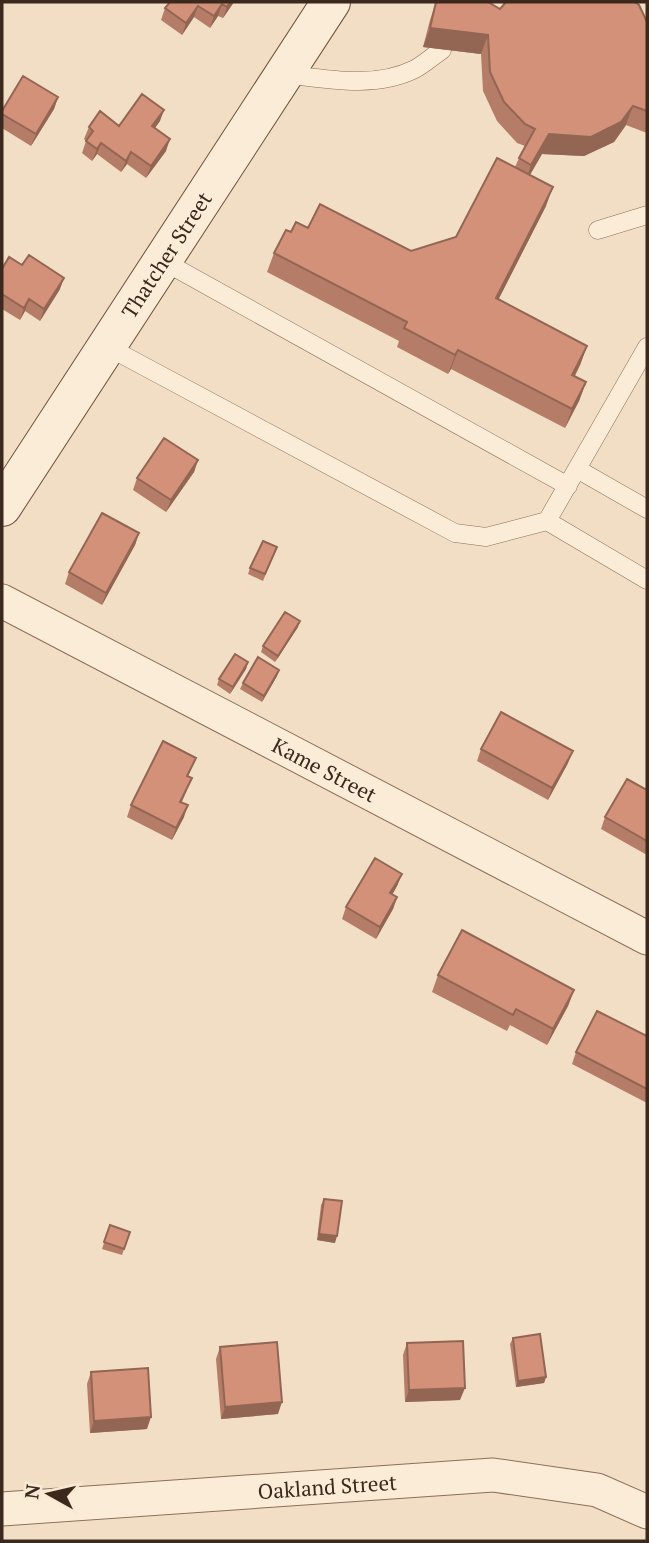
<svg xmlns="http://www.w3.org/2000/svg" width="649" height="1543" font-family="'PT Serif',serif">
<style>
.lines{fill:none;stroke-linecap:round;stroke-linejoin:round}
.lane-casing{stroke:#8d6e59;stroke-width:19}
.street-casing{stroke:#8d6e59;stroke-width:35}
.secondary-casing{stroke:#6f4f3c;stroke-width:40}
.lane{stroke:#fbecd8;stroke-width:18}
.street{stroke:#fbecd8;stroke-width:33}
.secondary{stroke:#fbecd8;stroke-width:38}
.wall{fill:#b57d67}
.shaded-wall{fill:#936654}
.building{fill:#d29178;stroke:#936654;stroke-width:2}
.labels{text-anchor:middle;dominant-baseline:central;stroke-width:5;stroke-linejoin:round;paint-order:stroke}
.street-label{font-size:21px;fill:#3c291e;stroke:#f8e9d4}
</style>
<rect width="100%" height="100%" fill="#f1dec4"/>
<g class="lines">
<defs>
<path id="lane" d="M285 74C327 79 375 89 415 69 424 64 433 56 442 50
M598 230 647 215
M163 261 568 486
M108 347 455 533 486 537 547 521 647 347
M577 469 647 509
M547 521 647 580"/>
<g id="street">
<path id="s1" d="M2 601 647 938"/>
<path id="s2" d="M2 1509 493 1475 597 1490 647 1512"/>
</g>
<g id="secondary">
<path id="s3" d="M2 507 331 2"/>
</g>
</defs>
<!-- lane casing -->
<use href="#lane" class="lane-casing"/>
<!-- street casing -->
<use href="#street" class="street-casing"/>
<!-- secondary casing -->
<use href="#secondary" class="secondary-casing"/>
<!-- lane -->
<use href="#lane" class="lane"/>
<!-- street -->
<use href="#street" class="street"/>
<!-- secondary -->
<use href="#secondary" class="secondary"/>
</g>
<!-- wall -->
<path class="wall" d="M170 2H234L223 18 218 16 210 28 194 17 182 35 161 20 165 8Z
M436 2 500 9 647 22V133L626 125 614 142 584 156 542 154 530 175 546 206 498 300 587 346 580 365 575 376 586 382 579 401 565 428 451 369 448 374 397 347 399 341 267 272 274 253 291 232 308 228 411 251 456 237 515 167 519 158 525 146 517 143 497 121 483 91 481 54 423 47 430 20Z
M58 97 54 109 31 146 2 128V111Z
M160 121 155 128 166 151 146 178 127 164 121 172 97 154 92 161 82 153 86 141 84 139 89 127 119 126Z
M22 265 60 289 40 321 25 311 20 320 2 309V269Z
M198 460 194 472 166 512 133 490 137 478Z
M139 533 135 545 102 605 65 584 69 572Z
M277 547 263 581 248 574 250 568Z
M298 627 275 662 261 652 263 646Z
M248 662 246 669 230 694 217 685 219 679Z
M279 670 277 676 262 702 240 689 243 683Z
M481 749 568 763 548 800 477 761Z
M191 770 188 776 187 790 182 802 184 817 172 840 127 817 131 805Z
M647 790V855L601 829 605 817Z
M402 874 397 886 392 895 397 897 393 909 376 939 342 919 346 907Z
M438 975 574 990 568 1006 547 1045 510 1025 507 1031 432 992Z
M647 1036V1103L572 1064 576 1052Z
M324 1199 335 1243 317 1240 321 1205Z
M110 1225 130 1232 122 1255 102 1249Z
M513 1338 546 1377 544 1383 516 1387 510 1344Z
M407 1343 460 1400 405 1402 403 1355Z
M220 1347 278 1414 221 1419 216 1359Z
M91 1372 147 1429 90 1433 87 1384Z"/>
<!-- shaded-wall -->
<path class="shaded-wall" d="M230 2H234L223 18 227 7Z
M222 4 218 16 210 28 214 16Z
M198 6 194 17 182 35 186 23Z
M430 28 488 35 481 54 423 47Z
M58 97 54 109 31 146 36 134Z
M633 106 626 125 614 142 584 156 542 154 524 185 531 165 549 134Z
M164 110 160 121 148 137 152 126Z
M170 139 166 151 146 178 151 166Z
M101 143 97 154 92 161 97 149Z
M131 152 127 164 121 172 126 161Z
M553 187 546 206 489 318 496 298Z
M64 278 60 289 40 321 44 309Z
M29 299 25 311 20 320 24 308Z
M587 346 580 365 565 394 572 375Z
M458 350 451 369 448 374 455 355Z
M586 382 579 401 565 428 572 409Z
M198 460 194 472 166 512 171 500Z
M139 533 135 545 102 605 106 593Z
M300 621 298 627 275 662 278 656Z
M248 662 246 669 230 694 233 687Z
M279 670 277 676 262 702 264 696Z
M573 751 568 763 548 800 552 788Z
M188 805 184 817 172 840 176 828Z
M402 874 397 886 386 905 390 893Z
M397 897 393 909 376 939 380 927Z
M574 990 568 1006 547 1045 553 1029Z
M319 1234 337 1236 335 1243 317 1240Z
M546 1377 544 1383 516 1387 518 1381Z
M465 1388 460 1400 405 1402 409 1390Z
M282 1402 278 1414 221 1419 225 1407Z
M151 1417 147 1429 90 1433 94 1421Z"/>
<!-- building -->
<path class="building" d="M170 2H230L227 7 222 4 214 16 198 6 186 23 165 8Z
M436 2H488L500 9 506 2H635L639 5 647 22V111L633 106 621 122 591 137 549 134 531 165 519 158 535 129 525 124 504 102 490 72 488 35 430 28Z
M23 76 58 97 36 134 2 114V111Z
M142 94 164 110 152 126 170 139 151 166 131 152 126 161 101 143 97 149 86 141 93 131 89 127 100 111 119 126Z
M497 158 553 187 496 298 587 346 572 375 586 382 572 409 458 350 455 355 404 328 407 322 274 253 286 230 291 232 296 222 308 228 320 204 411 251 456 237Z
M29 255 64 278 44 309 29 299 24 308 2 294V269L9 257 22 265Z
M164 438 198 460 171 500 137 478Z
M102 513 139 533 106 593 69 572Z
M263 541 277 547 265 574 250 568Z
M285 612 300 621 278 656 263 646Z
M235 654 248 662 233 687 219 679Z
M258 657 279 670 264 696 243 683Z
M501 712 573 751 552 788 481 749Z
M163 741 196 758 187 776 192 778 180 802 188 805 176 828 131 805Z
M627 779 647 790V841L605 817Z
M375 858 402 874 390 893 397 897 380 927 346 907Z
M462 930 574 990 553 1029 516 1009 513 1015 438 975Z
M597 1011 647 1036V1089L576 1052Z
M324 1199 342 1201 337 1236 319 1234Z
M110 1225 130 1232 124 1249 104 1242Z
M540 1334 546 1377 518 1381 513 1338Z
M463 1341 465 1388 409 1390 407 1343Z
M277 1342 282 1402 225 1407 220 1347Z
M148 1368 151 1417 94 1421 91 1372Z"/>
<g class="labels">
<!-- street labels -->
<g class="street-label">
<text stroke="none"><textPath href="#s3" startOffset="301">Thatcher Street</textPath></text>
<text stroke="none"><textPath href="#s1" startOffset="364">Kame Street</textPath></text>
<text stroke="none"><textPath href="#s2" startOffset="326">Oakland Street</textPath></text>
</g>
</g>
<!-- border -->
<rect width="649" height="1543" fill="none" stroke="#3c291e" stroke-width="7"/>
<!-- north arrow -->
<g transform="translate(49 1494) rotate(278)" stroke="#f8e9d4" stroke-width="5" paint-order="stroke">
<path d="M0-5L12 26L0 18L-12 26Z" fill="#3c291e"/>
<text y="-10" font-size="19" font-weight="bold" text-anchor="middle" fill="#3c291e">N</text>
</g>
</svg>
